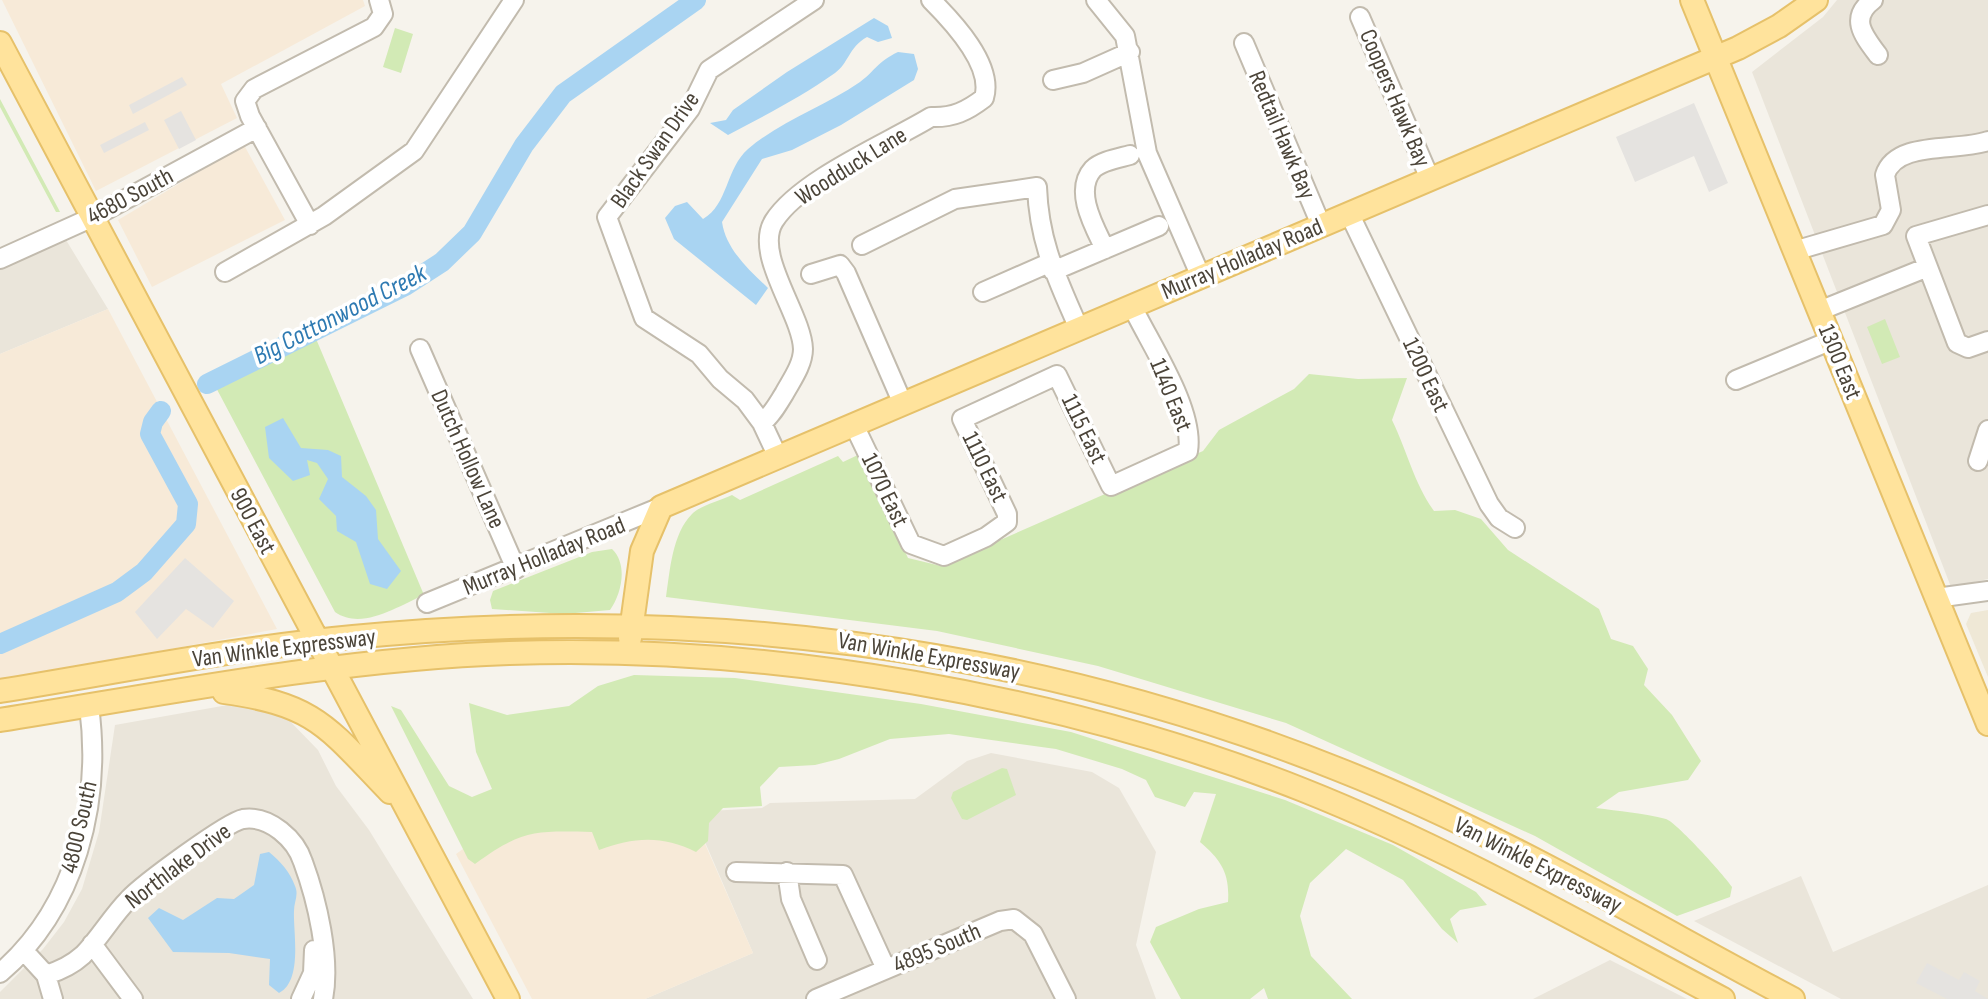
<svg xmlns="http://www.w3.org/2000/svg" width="1988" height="999" font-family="'Sofia Sans Condensed',sans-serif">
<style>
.residential{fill:#eae5da}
.commercial{fill:#f7ead8}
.education{fill:#efe8d6}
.green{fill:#d2eab5}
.parking{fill:#e5e3e0}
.water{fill:#a9d4f2}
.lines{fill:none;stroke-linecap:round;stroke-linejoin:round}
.river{stroke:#a9d4f2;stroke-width:20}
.minor-casing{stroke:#c2bbae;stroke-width:22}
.major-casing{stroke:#e6c16a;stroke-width:26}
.minor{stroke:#fff;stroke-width:18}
.major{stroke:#ffe39c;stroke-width:22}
.labels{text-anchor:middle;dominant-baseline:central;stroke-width:7;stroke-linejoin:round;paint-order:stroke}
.street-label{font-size:24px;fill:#4b4439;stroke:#fff}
.water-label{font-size:26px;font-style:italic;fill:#2e7ab2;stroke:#fff}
</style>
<rect width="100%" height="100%" fill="#f6f3ec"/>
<!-- residential -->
<path class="residential" d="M1837 0H1988V579L1951 587 1752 72 1823 17Z
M66 240 108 309 0 354V268Z
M239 703 283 714 318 750 336 786 369 830 473 999H0V992L43 949 64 922 82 889 99 832 115 725Z
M991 753 1092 772 1119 788 1156 852 1136 945 1156 999H645L753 953 692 812 762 808 770 803 915 799 967 761Z
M1801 876 1833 952 1988 885V999H1841L1694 921Z
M1610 960 1687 999H1533Z"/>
<!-- commercial -->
<path class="commercial" d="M2 0H363L365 6 221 84 237 118 96 191Z
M244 145 285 220 152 287 118 220Z
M108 309 277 629 0 681V354Z
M687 803 753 953 645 999H532L456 854 484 834Z"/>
<!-- education -->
<path class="education" d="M1988 610V677L1966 624 1971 613Z"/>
<!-- green -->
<path class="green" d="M395 28 413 34 401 73 383 67Z
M0 99 58 208 60 212H56L0 107Z
M1885 319 1900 357 1882 364 1867 327Z
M314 334 424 595C398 606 362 631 335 612L212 380Z
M1309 374 1358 379 1407 378 1392 420C1407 451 1414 483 1434 511L1455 510 1481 519 1508 550 1599 609 1611 639 1633 646 1648 669 1644 685 1672 715 1701 761 1688 780 1619 792 1596 808C1618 811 1644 813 1666 819 1676 822 1725 876 1732 887L1730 897 1677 916 1535 836 1286 723 1098 666 937 631 666 597C670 571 672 534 692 514 701 505 720 501 732 495L740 500 838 456 843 462 860 454 908 558 941 566 1203 451 1219 430 1294 389Z
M612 549C628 564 622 593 610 610L564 614 492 609 490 600 493 591 592 552Z
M634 675 735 678 921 704 1071 732 1285 800 1393 845 1476 892 1487 905 1460 910 1450 919 1458 943 1442 929 1403 880 1346 849 1310 883 1300 916 1311 956 1352 999H1268L1264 988 1250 999H1181L1150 942 1156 927 1199 909 1228 902C1230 873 1221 860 1200 842L1216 794 1194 792 1185 807 1155 797 1146 780 1122 769 1056 749 949 734 890 739 839 759 815 765 779 767 760 787 762 806 723 808 709 823 708 841 696 852C663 835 633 837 599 850L592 832C536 831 522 829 475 864L468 859 391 706 401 710 449 786 472 797 492 789 476 752 469 703 507 715 569 706 598 686Z
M1002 768 1007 769 1016 795 967 820 962 819 951 798 953 792Z"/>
<!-- parking -->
<path class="parking" d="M182 77 187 85 133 114 129 105Z
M1694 103 1728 183 1709 192 1694 156 1635 182 1616 137Z
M181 111 196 140 179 149 164 120Z
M145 122 149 130 104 153 100 145Z
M185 558 234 601 213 628 186 609 157 639 135 612Z
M1927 963 1959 980 1964 972 1980 981 1975 991 1988 999H1947L1916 983Z"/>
<!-- water -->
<path class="water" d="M874 18 888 26 892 38 878 42 867 37C848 48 849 63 835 73 801 97 764 116 728 135L710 123 726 120 733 110 787 72Z
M898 52 914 54 918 69 914 80 841 125 792 150 762 159 722 222C726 249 748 269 768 288L756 305 674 239 665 218 675 206 687 202 703 219C728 205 726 168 748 149 782 120 824 107 860 82 876 70 877 62 898 52Z
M283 418 301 448 328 450 341 456 342 477 366 496 376 510 378 539 401 571 387 589 370 584 356 542 337 531 336 516 319 499 328 479 317 463 307 460 310 475 293 481 269 458 265 427Z
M269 852C281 862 290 872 295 886 299 895 294 902 294 911 293 932 303 981 279 993L269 985 270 959 229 953 173 952 148 918 159 908 183 920 217 898 234 899 254 885 260 854Z"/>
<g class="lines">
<!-- river -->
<path class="river" d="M207 384 405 286 442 262 472 233 524 145 563 94 696 0
M0 644 117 592 144 572 186 524 188 504 150 434 153 422 161 411"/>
<defs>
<path id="minor" d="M1096 0 1125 36 1147 153 1201 277
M1873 0C1849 18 1863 35 1878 55
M1360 17 1430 179
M1244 43 1321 225
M1053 80 1083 73 1130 52
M1349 213 1489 504 1499 518 1515 528
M1988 215 1916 236 1957 343 1968 348 1988 341
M310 225 250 116 245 101 254 89 374 27 383 14 379 0
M862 245 955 199 1037 187C1039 243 1057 278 1079 329
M1105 249C1095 228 1073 191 1093 169 1101 161 1119 158 1130 155
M1794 251 1883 225 1891 210 1885 175C1896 140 1957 152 1988 141
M0 259 93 217 257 128
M1053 271 1159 226
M225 272 324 216 414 151 514 0
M811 274 840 265 846 273 903 404
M983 292 1049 263
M1819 311 1928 267
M420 349 516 569
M1736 380 1832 340
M762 423C772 415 777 405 784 394 791 381 803 365 803 349 802 314 753 254 774 221 800 180 888 143 931 117 953 118 967 111 984 98 994 65 953 22 931 0
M854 425 911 544 944 556 986 537 1007 522V514L962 419 1057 375 1111 486 1188 451C1195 410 1150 344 1132 306
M778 457 762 423 745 400 720 379 699 354 644 318 607 217 690 109 709 70 814 0
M1978 461 1988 430
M1936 598 1988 591
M427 603 661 507
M736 872 843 875 886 969
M787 872 791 899 817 960
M92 944 133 999
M24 951 46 975 53 999
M0 973C76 908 102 803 89 706
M46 975C59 971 72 965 83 955 99 939 112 916 129 899 143 884 227 822 243 819 270 815 296 840 303 862 317 900 331 959 323 999
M301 999 313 973 314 950
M816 999 1000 921 1014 919 1033 934 1066 999"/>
<path id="major" d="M1692 0 1988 724
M0 43 508 999
M630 638 642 551 661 507 1738 48 1779 26 1816 0
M0 691C117 672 235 648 353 637 689 604 1026 644 1340 770 1497 832 1644 920 1793 999
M224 692C317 705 327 727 390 792
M0 720C169 693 338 659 509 653 768 644 1063 695 1303 790 1449 848 1585 926 1723 999"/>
</defs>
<!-- minor casing -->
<use href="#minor" class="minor-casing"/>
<!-- major casing -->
<use href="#major" class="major-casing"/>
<!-- minor -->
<use href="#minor" class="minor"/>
<!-- major -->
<use href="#major" class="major"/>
</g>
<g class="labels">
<!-- street labels -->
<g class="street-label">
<text transform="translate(1395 98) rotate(67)">Coopers Hawk Bay</text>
<text transform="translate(1282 135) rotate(67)">Redtail Hawk Bay</text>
<text transform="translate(655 150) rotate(-55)">Black Swan Drive</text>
<text transform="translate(851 166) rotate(-32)">Woodduck Lane</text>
<text transform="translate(130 196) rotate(-28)">4680 South</text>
<text transform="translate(1242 259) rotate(-23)">Murray Holladay Road</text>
<text transform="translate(1840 362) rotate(68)">1300 East</text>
<text transform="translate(1426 375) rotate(65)">1200 East</text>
<text transform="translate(1171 395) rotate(68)">1140 East</text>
<text transform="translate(1084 429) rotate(64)">1115 East</text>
<text transform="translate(468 459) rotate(66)">Dutch Hollow Lane</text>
<text transform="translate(985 467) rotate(64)">1110 East</text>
<text transform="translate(885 490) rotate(64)">1070 East</text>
<text transform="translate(253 521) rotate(62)">900 East</text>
<text transform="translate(544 556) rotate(-22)">Murray Holladay Road</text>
<text transform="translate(284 648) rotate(-7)">Van Winkle Expressway</text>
<text transform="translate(929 656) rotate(10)">Van Winkle Expressway</text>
<text transform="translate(79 827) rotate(-77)">4800 South</text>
<text transform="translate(1538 865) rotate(27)">Van Winkle Expressway</text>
<text transform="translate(178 866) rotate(-37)">Northlake Drive</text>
<text transform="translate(937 948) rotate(-23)">4895 South</text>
</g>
<!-- water labels -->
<g class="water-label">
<text transform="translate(340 315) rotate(-27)">Big Cottonwood Creek</text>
</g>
</g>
</svg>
